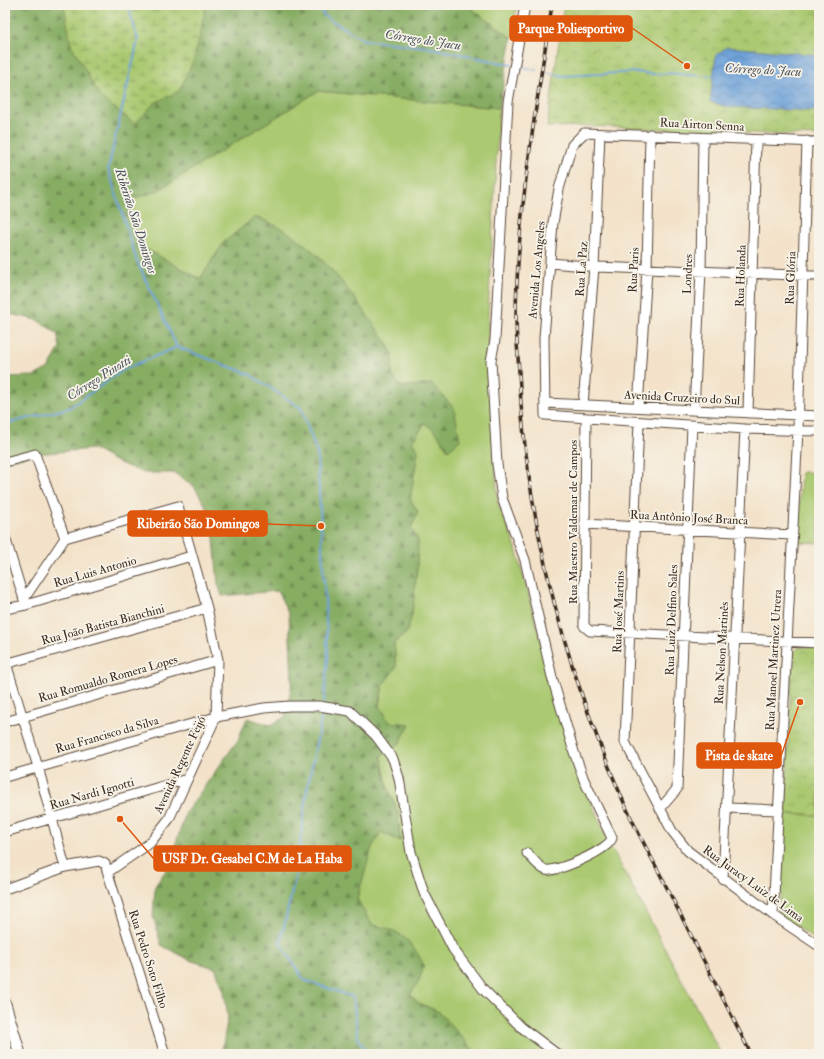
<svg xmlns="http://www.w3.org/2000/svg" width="824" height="1059" font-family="'IM FELL Double Pica',serif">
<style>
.green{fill:#aac971;stroke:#727a48}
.forest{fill:url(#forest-firs);stroke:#616c40}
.wetland{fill:url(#wetland-marsh);stroke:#727a48}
.park{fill:url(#park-crowns);stroke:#727a48}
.water{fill:url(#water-waves);stroke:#54667c}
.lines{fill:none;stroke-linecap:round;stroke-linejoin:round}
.stream{stroke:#6da1d9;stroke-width:2}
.minor-casing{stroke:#574638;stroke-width:11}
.major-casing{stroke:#574638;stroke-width:13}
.minor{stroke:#fff;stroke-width:9}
.major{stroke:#fff;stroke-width:11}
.rail-casing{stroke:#3b2a1e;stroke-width:3.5}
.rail{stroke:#f7f3e8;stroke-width:2;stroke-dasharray:6;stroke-linecap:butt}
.labels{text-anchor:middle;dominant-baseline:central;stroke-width:3.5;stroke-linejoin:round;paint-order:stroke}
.street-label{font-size:12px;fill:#3b2a1e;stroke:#f7f3e8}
.water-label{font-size:13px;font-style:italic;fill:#4c545f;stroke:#f7f3e8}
.leader{fill:none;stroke:#df570d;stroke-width:1.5}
.callout-dot{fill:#df570d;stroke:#f7f3e8;stroke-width:1.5}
.callout{fill:#df570d;stroke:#df570d;stroke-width:1.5}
.callout-label{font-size:13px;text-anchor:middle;font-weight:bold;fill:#fff}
</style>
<defs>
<pattern id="forest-firs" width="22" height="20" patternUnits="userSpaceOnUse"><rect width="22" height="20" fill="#87ad63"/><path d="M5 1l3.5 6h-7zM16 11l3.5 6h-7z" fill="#708d51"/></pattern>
<pattern id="wetland-marsh" width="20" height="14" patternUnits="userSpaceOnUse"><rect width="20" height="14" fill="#aac971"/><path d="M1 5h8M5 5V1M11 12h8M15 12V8" fill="none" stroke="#8ca35c"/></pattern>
<pattern id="park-crowns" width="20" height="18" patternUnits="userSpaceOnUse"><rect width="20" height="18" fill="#aac971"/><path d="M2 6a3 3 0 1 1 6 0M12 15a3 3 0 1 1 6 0" fill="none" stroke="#8ca35c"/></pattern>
<pattern id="water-waves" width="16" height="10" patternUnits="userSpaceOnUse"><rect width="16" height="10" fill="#6da1d9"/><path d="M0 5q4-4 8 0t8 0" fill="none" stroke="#5b83af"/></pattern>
</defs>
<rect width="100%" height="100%" fill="#f7f3e8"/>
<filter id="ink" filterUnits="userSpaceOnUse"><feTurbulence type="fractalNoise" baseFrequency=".025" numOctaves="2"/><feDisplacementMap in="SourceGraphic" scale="8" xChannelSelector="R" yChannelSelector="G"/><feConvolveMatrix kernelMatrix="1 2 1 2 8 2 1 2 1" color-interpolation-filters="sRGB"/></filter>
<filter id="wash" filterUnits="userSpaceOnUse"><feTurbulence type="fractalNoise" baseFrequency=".012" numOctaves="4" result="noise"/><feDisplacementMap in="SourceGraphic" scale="16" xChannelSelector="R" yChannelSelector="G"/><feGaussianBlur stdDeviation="0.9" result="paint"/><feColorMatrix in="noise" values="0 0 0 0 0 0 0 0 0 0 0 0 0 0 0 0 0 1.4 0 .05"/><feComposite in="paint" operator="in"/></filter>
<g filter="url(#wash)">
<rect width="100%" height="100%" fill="#f3e2c9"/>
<!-- green -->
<path class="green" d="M466 5H517L512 38Z
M318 91 499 108 488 317V362L498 504 515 545 573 761 608 841 721 1054H477L435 1011 419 1003 410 995 419 981 380 927 372 925 357 899 372 846 381 831 400 841 398 812 387 786 381 756 399 744 409 724 389 722 379 704 384 683 396 667 394 643 407 632 411 528 418 512 410 499 418 451 412 442 425 423 437 433 448 450 413 385 401 387 392 375 393 355 385 340 318 255 214 257 200 279 144 248 132 220 129 200 157 191Z
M804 472 819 473V543L797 542 801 473Z
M785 814 819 815V942L779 915Z"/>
<!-- forest -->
<path class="forest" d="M5 5H466L512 38 499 108 318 91 157 191 129 200 132 220 144 248 200 279 224 242 255 217C316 237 349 291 385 340L393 355 392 375 401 387 432 384 454 408 460 440 448 450 437 433 425 423 412 442 418 451 410 499 418 512 411 528 418 540 417 570 412 615 407 632 394 643 396 667 384 683 379 704 389 722 410 724 399 744 381 756 387 786 398 812 400 841 381 832 372 847 357 899 372 925C402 930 411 940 424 966L419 981 410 995 419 1003 439 1012 477 1054H221L228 1017 224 991 215 968 192 961 161 945 153 916 155 886 168 867 186 812 238 740 247 718 271 725 285 717 292 683 289 614 277 591 222 596 218 584 212 517 194 486 174 473H144L117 462 93 449 35 454 5 462V377L34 376 49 368 60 347 57 333 37 320 5 313Z"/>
<!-- wetland -->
<path class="wetland" d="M64 5H206L195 57 179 91 154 103 135 124 100 97 71 44Z"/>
<!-- park -->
<path class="park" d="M564 5H819V136L589 126 547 127Z
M798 647 819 648V815L785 814 792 659 794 652Z"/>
<!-- water -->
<path class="water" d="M727 47 819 55V111L728 107 710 102 716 55Z"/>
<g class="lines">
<!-- stream -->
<path class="stream" d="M128 5 138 40 108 169 137 261 177 347 249 374 301 408 317 453 328 656 324 703
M319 5 324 16 364 40 426 47 512 65
M517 66 537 70
M546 72 562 76 636 72 653 74 670 73 701 76
M706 76H714
M5 424 69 408 125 369 177 347
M323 710 307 790 296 874 280 943 304 980 353 997 358 1038 368 1054"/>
</g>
</g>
<g filter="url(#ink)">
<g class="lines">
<defs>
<path id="minor" d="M525 5 508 102 495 340 491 361 497 464 502 498 525 560 552 677 574 752 584 780 612 838C609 850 558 872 546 870 539 868 532 858 527 853
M819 142 584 133 572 145 559 189 553 223 544 338 545 415 745 429 819 431
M550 263 598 267 819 276
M545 403 819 416
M583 405 594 267 600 134
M638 407 647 269 650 134
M694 410 701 271 703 138
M748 413 756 140
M586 418 584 626 590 631 819 643
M639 423 625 742 672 831 688 851 773 915 819 946
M5 462 35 454 65 538
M584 524 792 535
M5 537 25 603
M65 538 178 506 207 608 218 660 216 717 169 819 150 843 108 872
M24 599 65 538
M5 609 26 605 191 556
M5 660 38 767 65 867
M5 664 207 608
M5 722 218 660
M5 777 216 717 264 708 289 706H319L350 711 376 736 393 759 399 778 411 852 424 893 453 949 483 989 521 1027 557 1054
M727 808 779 810
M660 809 677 789 692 425
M5 832 187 779
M723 879 745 429
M5 889 65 867 99 861 105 864 165 1054
M773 915 798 430 807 141"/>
<path id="major" d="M5 1004 20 1054"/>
</defs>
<!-- minor casing -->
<use href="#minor" class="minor-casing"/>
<!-- major casing -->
<use href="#major" class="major-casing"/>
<!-- minor -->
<use href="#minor" class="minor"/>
<!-- major -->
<use href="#major" class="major"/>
<defs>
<path id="rail" d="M552 5C536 108 517 212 516 317 516 335 518 354 519 372 526 519 563 663 622 798 634 827 650 854 664 882 693 939 722 997 751 1054"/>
</defs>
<!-- rail casing -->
<use href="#rail" class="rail-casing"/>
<!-- rail -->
<use href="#rail" class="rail"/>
</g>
</g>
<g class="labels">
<!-- street labels -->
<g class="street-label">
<text transform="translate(702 125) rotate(3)">Rua Airton Senna</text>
<text transform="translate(582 269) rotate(-86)">Rua La Paz</text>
<text transform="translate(537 270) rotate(-85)">Avenida Los Angeles</text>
<text transform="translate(634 270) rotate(-87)">Rua Paris</text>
<text transform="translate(688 274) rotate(-88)">Londres</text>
<text transform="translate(741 276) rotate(-88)">Rua Holanda</text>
<text transform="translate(791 278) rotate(-88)">Rua Glória</text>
<text transform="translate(682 398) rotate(3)">Avenida Cruzeiro do Sul</text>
<text transform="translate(689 518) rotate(3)">Rua Antônio José Branca</text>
<text transform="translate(573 522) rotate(-90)">Rua Maestro Valdemar de Campos</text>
<text transform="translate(95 572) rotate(-16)">Rua Luis Antonio</text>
<text transform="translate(619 612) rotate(-88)">Rua José Martins</text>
<text transform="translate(672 620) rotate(-88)">Rua Luiz Delfino Sales</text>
<text transform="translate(103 625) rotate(-15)">Rua João Batista Bianchini</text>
<text transform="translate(722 653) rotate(-87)">Rua Nelson Martinês</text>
<text transform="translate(774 660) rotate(-87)">Rua Manoel Martinez Utrera</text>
<text transform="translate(108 679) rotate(-16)">Rua Romualdo Romera Lopes</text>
<text transform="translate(107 735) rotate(-16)">Rua Francisco da Silva</text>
<text transform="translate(180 765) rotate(-65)">Avenida Regente Feijó</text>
<text transform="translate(92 794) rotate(-16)">Rua Nardi Ignotti</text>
<text transform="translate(753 884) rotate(36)">Rua Juracy Luiz de Lima</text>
<text transform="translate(148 959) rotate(72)">Rua Pedro Soto Filho</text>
</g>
<!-- water labels -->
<g class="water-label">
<text transform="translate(423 40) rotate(9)">Córrego do Jacu</text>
<text transform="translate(763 70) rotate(3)">Córrego do Jacu</text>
<text transform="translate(136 221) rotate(72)">Ribeirão São Domingos</text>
<text transform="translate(99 378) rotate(-32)">Córrego Pinotti</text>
</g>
</g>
<!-- callouts -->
<path class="leader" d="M687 66L632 28M321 526L267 524M800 702L781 756M120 819L154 859"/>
<g class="callout-dot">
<circle cx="687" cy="66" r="4"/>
<circle cx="321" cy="526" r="4"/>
<circle cx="800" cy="702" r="4"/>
<circle cx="120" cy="819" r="4"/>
</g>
<g class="callout">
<rect x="510" y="16" width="122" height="25" rx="4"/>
<rect x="128" y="511" width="139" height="25" rx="4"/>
<rect x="697" y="743" width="84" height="25" rx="4"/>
<rect x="154" y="846" width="197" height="25" rx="4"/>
</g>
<g class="callout-label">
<text x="571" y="33">Parque Poliesportivo</text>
<text x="198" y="528">Ribeirão São Domingos</text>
<text x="739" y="760">Pista de skate</text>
<text x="252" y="863">USF Dr. Gesabel C.M de La Haba</text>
</g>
<!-- margin -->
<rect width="824" height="1059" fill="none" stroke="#f7f3e8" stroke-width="20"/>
</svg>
